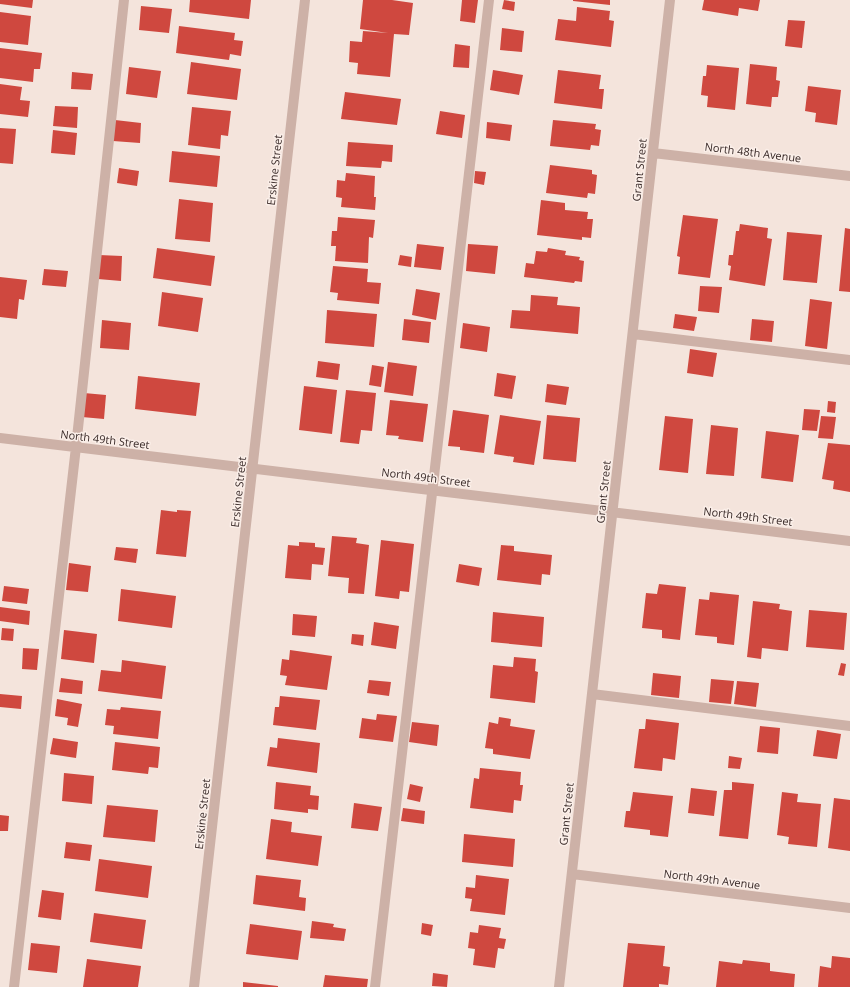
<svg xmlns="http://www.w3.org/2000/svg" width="850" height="987" font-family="'Open Sans',sans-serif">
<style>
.building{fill:#cf483f}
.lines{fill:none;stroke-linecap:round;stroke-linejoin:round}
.minor{stroke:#cdb1a7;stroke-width:10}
.labels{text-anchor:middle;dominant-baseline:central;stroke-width:3;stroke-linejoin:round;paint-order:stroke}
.street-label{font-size:11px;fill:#392a28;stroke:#fbefe9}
</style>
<rect width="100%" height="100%" fill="#f4e4dc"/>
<!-- building -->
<path class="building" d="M0 0H33L32 8 0 4Z
M190 0H251L249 19 189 12Z
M363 0H392L413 3 409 35 394 34 390 77 357 74 358 63 349 62 350 41 362 42 363 31 388 33 360 29Z
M462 0H478L475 23 460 21Z
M504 0 515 2 514 11 502 9Z
M573 0H610V5L573 1Z
M704 0H760L758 11 739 8 738 16 702 10Z
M141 6 172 9 169 33 139 30Z
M577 7 610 11 609 20 614 21 611 47 555 40 558 19 576 21Z
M0 12 31 16 28 45 0 42Z
M788 20 805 21 802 48 785 46Z
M179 26 235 33 234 40 243 41 241 56 230 54 229 60 176 53Z
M502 28 524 31 522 52 500 50Z
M455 44 470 46 469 68 453 67Z
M0 48 42 53 40 69H34L33 82 0 78Z
M191 62 241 69 237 100 187 94Z
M750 64 777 67 776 80 780 81 778 97H772L771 107 746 104Z
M707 65 739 68 735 110 707 107 708 96 701 95 703 76H706Z
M129 67 161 71 157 98 126 94Z
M493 70 523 75 519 95 490 90Z
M558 70 601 75 599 89H604L602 109 554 103Z
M72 72 93 74 91 90 71 89Z
M0 84 22 87 20 100 30 101 28 117 0 114Z
M808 86 841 90 837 125 815 122 816 113 805 111Z
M345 92 401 99 397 125 341 119Z
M55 106 78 107 77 128 53 126Z
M192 107 231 111 228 136 221 135 220 149 188 145Z
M440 111 465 115 462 138 436 134Z
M115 120 141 123 140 143 113 141Z
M553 120 596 124 595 129 601 130 599 146 591 145 590 150 550 146Z
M487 122 512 125 510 141 486 138Z
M0 128 16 129 13 164 0 163Z
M53 130 77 133 75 155 51 153Z
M348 142 393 145 392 162 382 161 381 168 346 166Z
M172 151 220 156 217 187 169 182Z
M550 165 592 170V174L597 175 595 194 588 193 587 198 546 193Z
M119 168 139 171 137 186 117 183Z
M475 171 486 172 484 185 474 183Z
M346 173 375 176 374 197H376L375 210 341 207 342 198 336 197 337 180 345 181Z
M179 199 213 203 210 242 175 239Z
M541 200 565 203V210L588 212 587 219H593L591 238 582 237V240L537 235Z
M683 215 718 219 710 278 678 274 680 257 677 256Z
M338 217 375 220 373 238 369 237 368 263 335 261 336 246H331L332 231H337Z
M740 224 768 228 767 238 772 239 765 286 729 280 731 266 728 265 729 255H733L736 231H739Z
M845 228 850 229V292L839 291Z
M787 232 822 235 817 283 783 280Z
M417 244 444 247 441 270 414 267Z
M468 244 498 246 495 274 466 271Z
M157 248 215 256 211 286 153 278Z
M548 248 566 251 565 255 580 257 579 260 584 261 582 282 575 281 574 283 524 277 526 263 534 264 536 251 547 252Z
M99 255 122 256 121 281 98 279Z
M400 255 412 257 411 267 398 265Z
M333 266 368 269 367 282 381 283 379 304 337 300 338 293 330 292Z
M44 269 68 271 66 287 42 285Z
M0 277 27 280 24 300 19 299 17 319 0 317Z
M700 286 722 287 719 313 698 311Z
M416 289 440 293 436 320 412 315Z
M162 292 203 298 198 332 158 326Z
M531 295 558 297 557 305 580 307 578 334 510 328 512 310 530 311Z
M810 299 832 302 827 349 805 346Z
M327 310 377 314 374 347 325 343Z
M675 314 697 317 694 331 673 328Z
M404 319 431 322 429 343 402 340Z
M752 319 774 321 772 342 750 340Z
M102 320 131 323 129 350 100 348Z
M463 323 490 327 487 352 460 348Z
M690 349 717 353 713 377 687 373Z
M318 361 340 364 338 380 316 377Z
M388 362 417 366 413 396 384 392Z
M372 365 384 367 381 387 369 385Z
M497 373 516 376 512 399 494 396Z
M138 376 200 383 196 416 135 409Z
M547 384 569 387 566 405 545 402Z
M304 386 337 390 332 434 299 430Z
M346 390 376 393 372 431 361 430 359 444 340 442Z
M84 393 106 395 104 419 82 417Z
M390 400 428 404 423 442 398 439 399 436 386 435Z
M828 401 836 402 835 413 827 412Z
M804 409 820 410 817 431 802 430Z
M453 410 489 415 484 453 460 450V447L448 446Z
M500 415 541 421 534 465 513 462 514 457 494 454Z
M547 415 580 418 576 462 543 459Z
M665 416 693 419 688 473 659 470Z
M821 416 836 417 833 439 818 438Z
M711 425 738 428 734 476 706 474Z
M766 431 799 435 793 482 761 478Z
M828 443 850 445V492L833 489 834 481 822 479Z
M161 510 177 512V510L191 511 186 557 156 554Z
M332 536 357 538 356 543 369 545 364 594 348 593 349 578 328 576Z
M381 540 414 544 409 592 400 591 399 599 375 596Z
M299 542 315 543V547L325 548 323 565 312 564 311 580 285 578 288 545 299 546Z
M501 545 514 546V551L552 555 550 575 542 574 541 585 497 580Z
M116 547 138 549 136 563 114 560Z
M69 563 91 566 88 592 66 590Z
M459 564 482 568 479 586 456 582Z
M659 584 686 587 680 640 662 638V630L642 628 646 593 657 594Z
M4 586 29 589 27 604 2 601Z
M121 589 176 596 172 628 118 621Z
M710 592 739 595 734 645 717 643V637L695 635 699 599 709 600Z
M753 601 780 604 779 609 792 611 788 651 762 648 761 659 747 657Z
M0 607 30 611 29 625 0 621Z
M809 610 847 613 844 650 806 647Z
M493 612 544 617 542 647 491 642Z
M293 614 317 616 315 637 292 635Z
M374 622 399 626 396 649 371 645Z
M2 628 14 629 13 641 1 640Z
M64 630 97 634 94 663 61 659Z
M352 634 364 635 363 646 351 644Z
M23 648 39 649 37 670 22 669Z
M290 650 332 656 327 690 285 685 287 676 280 675 282 659 289 660Z
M514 657 536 659 535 671 538 672 535 703 490 698 493 665 513 667Z
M122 660 166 666 162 699 98 691 101 670 121 672Z
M841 663 846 664 844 676 838 675Z
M653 673 681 676 679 698 651 695Z
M61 678 83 681 82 694 59 692Z
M711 679 734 681 731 704 709 702Z
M369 680 391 682 389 696 367 693Z
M737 681 759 683 756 707 734 704Z
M0 694 22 696 21 709 0 707Z
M280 696 320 700 316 730 273 725 275 707H279Z
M57 699 82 704 78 727 67 725 68 718 55 716Z
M121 707 161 711 158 739 113 734 114 726 105 725 107 709 120 710Z
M377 714 397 716 393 742 359 738 362 718 376 720Z
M499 717 511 719 510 726 535 730 530 759 493 754V749L485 748 489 722 498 724Z
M646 719 679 723 675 760 663 758 662 771 634 768 639 729H645Z
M412 722 439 725 437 746 409 742Z
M760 726 780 728 778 754 757 752Z
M817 730 841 734 837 759 813 756Z
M53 738 78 742 76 758 50 754Z
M278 738 320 743 317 773 267 766 270 747 277 748Z
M115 742 160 747 158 768 149 767 148 774 112 770Z
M729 756 742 758 740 769 728 768Z
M480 768 521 772 520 785H523L521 801 514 800 513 813 470 808 474 778 479 779Z
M64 773 94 776 92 804 62 801Z
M276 782 311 786 310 795 319 796 318 810 308 809V813L274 809Z
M732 782 754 784 748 839 719 836 724 790H732Z
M410 784 423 787 420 802 407 799Z
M691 788 717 791 714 816 688 813Z
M633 792 673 796 668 837 650 835V830L624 827 626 811H630Z
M782 792 798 794 797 802 821 804 817 847 788 844 789 837 777 835Z
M834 798 850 800V851L828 848Z
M354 803 382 807 378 831 351 828Z
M107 805 158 810 155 842 103 837Z
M403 808 425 811 424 824 401 821Z
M0 815 9 816 8 831H0Z
M271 819 292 822 291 832 322 836 318 866 266 859Z
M464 834 515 839 513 867 462 862Z
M66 842 92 845 90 861 64 858Z
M99 859 152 866 148 898 95 891Z
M256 875 301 880 299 897 306 898 305 911 253 904Z
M476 875 509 879 505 915 470 911 472 899 465 898 466 887 475 888Z
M42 890 64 893 61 920 38 917Z
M94 913 146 920 142 949 90 942Z
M312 921 334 924 333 927 346 929 344 941 310 938Z
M422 923 433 925 431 936 421 934Z
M250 924 302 931 298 960 246 954Z
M479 925 501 928 499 938 506 939 504 949 498 948 495 968 473 965 475 949 468 948 470 932 478 933Z
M31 943 60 946 57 973 28 970Z
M628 943 665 946 663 966 670 967 668 985 659 984V987H623Z
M832 956 850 958V987H818L820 966 831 968Z
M87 959 141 966 138 987H83Z
M743 960 770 963V971L795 974 794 987H716L719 961 742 964Z
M433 973 448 975 447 987 432 986Z
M325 975 368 979 367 987H323Z
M243 982 278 986V987H243Z"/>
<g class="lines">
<!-- minor -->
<path class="minor" d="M653 153 850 176
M633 334 850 360
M0 438 850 541
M592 694 850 726
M572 874 850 908
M14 987 76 447 124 0
M194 987 305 0
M375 987 489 0
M559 987 670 0"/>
</g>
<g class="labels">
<!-- street labels -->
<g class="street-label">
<text transform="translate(753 152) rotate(7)">North 48th Avenue</text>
<text transform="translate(274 170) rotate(-84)">Erskine Street</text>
<text transform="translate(639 170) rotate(-84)">Grant Street</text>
<text transform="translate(105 439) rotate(7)">North 49th Street</text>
<text transform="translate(426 477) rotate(7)">North 49th Street</text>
<text transform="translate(238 492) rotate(-84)">Erskine Street</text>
<text transform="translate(603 492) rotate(-84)">Grant Street</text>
<text transform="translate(748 516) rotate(7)">North 49th Street</text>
<text transform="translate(202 814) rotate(-84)">Erskine Street</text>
<text transform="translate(566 814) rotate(-84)">Grant Street</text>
<text transform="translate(712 879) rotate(7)">North 49th Avenue</text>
</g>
</g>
</svg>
